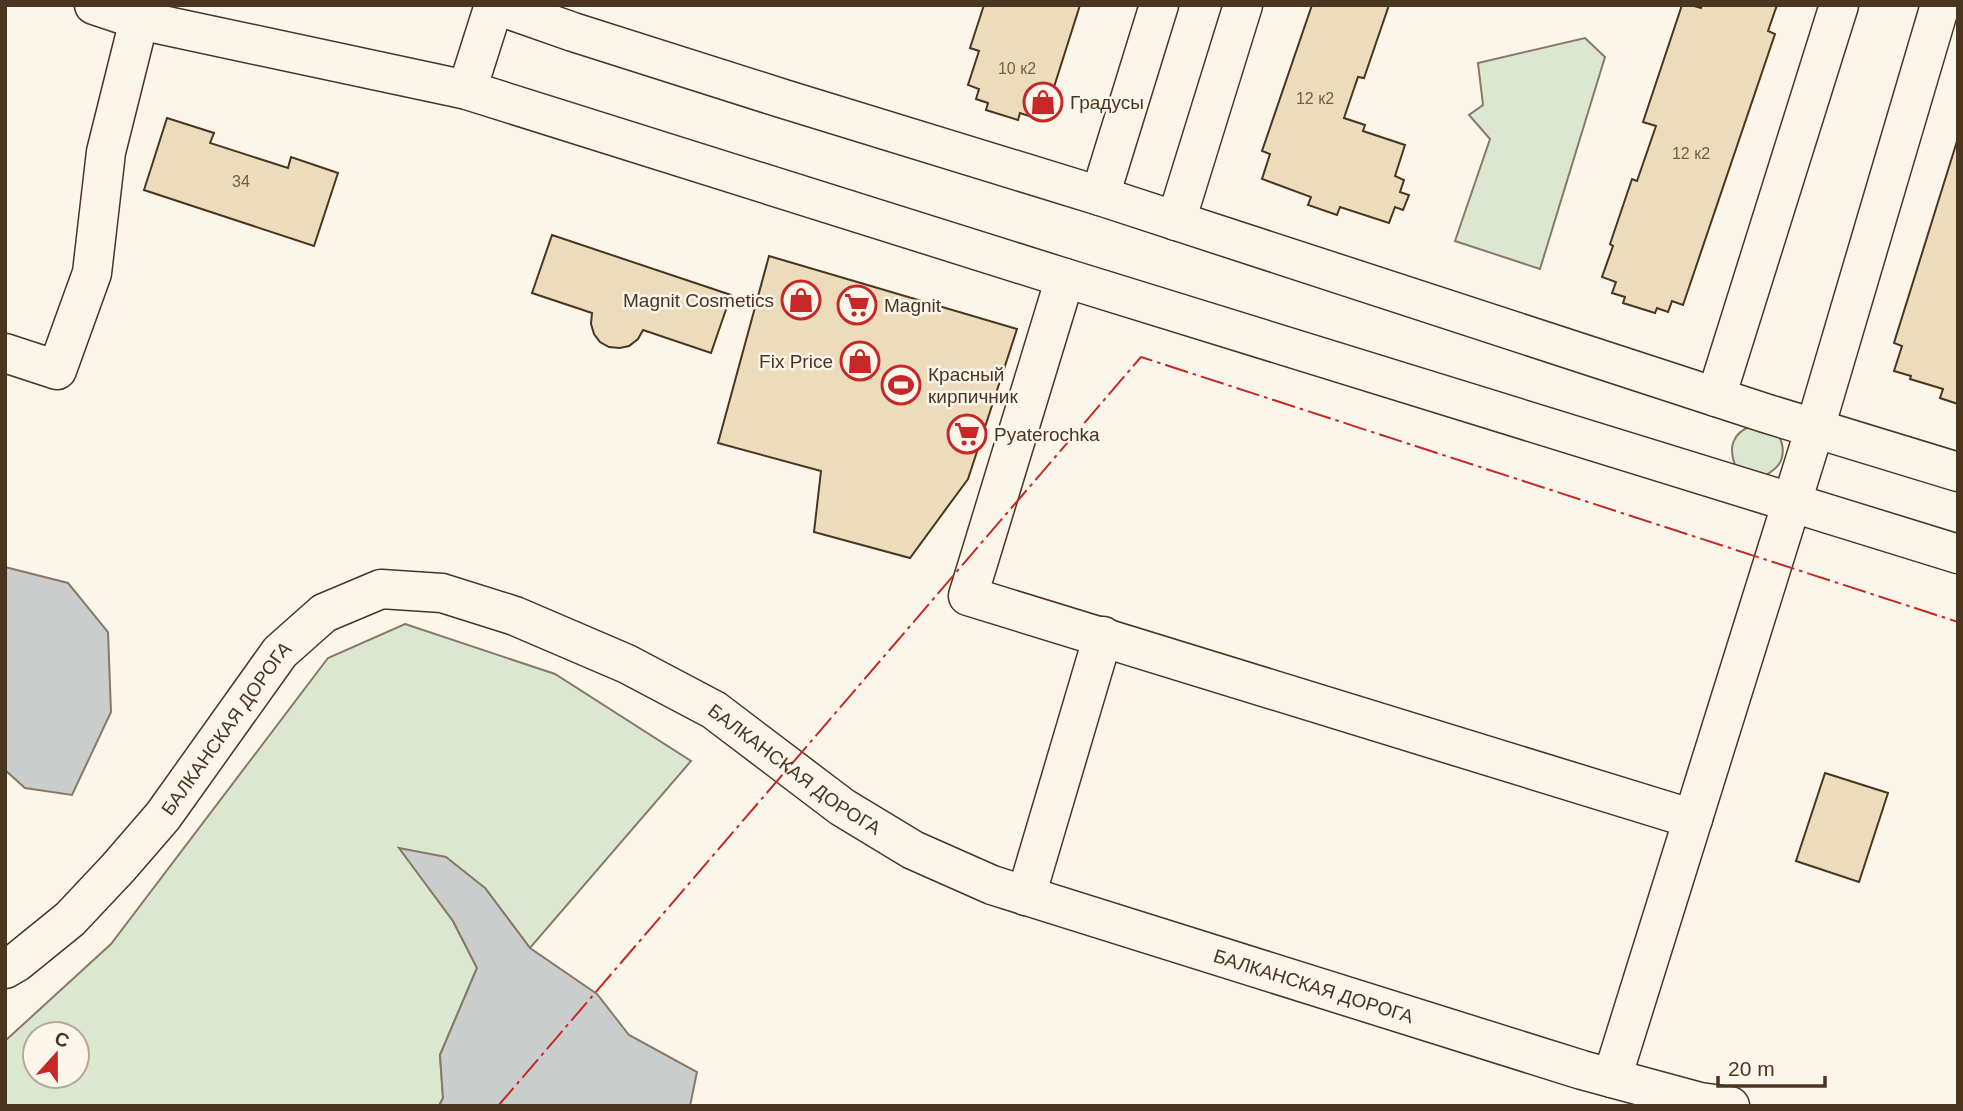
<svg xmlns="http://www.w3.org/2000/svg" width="1963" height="1111" font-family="Arial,sans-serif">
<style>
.green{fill:#dce7d0;stroke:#887966;stroke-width:2;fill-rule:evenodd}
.water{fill:#c9cecd;stroke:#887966;stroke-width:2}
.building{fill:#ecdcbc;stroke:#4a3520;stroke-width:2}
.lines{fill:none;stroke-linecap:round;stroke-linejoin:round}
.minor-casing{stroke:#4a3520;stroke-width:41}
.minor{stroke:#fbf6e9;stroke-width:38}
.power{stroke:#c62828;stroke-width:2;stroke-dasharray:24 5 3.5 5;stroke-linecap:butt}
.labels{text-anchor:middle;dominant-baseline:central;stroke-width:5;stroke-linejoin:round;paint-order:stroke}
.number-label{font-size:16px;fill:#725f47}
.poi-label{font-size:19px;fill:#4a3520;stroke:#fbf6e9;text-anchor:start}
.street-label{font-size:19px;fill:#4a3520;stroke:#fbf6e9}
</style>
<rect width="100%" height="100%" fill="#fbf6e9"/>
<!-- green -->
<path class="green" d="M1585 38 1605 57 1540 269 1455 241 1490 139 1469 115 1483 105 1478 63Z
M1751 426C1758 428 1768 429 1774 432 1784 438 1785 455 1779 464 1776 469 1771 472 1766 475L1735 465C1728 447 1733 433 1751 426Z
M405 624 555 674 691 761 530 948 485 888 400 849 453 921 477 968 440 1055 443 1098 439 1106H5V1041L111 944 328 658ZM35 1034H77V1076H35Z"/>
<!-- water -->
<path class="water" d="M5 567 68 583 108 632 111 712 72 795 25 788 5 770Z
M399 848 446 857 485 888 530 948 597 994 629 1035 697 1072 690 1106H439L443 1098 440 1055 477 968 453 921Z"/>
<!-- building -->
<path class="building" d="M984 5H1080L1047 109 1036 106 1032 117 1020 113 1018 120 986 110 988 103 976 99 979 89 968 85 979 51 970 48Z
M1312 5H1389L1364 78 1358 77 1344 118 1365 125 1363 131 1405 145 1395 176 1404 180 1400 192 1409 195 1403 210 1395 207 1389 223 1340 207 1337 215 1308 205 1311 197 1262 179 1270 154 1262 151Z
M1682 5H1691L1701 8 1702 5H1777L1768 31 1775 34 1683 305 1672 301 1668 312 1657 308 1655 313 1623 303 1625 297 1612 293 1616 282 1602 277 1613 246 1610 244 1632 179 1637 181 1656 126 1643 122Z
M167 118 214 133 210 143 288 168 291 157 338 173 314 246 144 190Z
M1958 138V404L1940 398 1943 389 1910 379 1911 376 1894 371 1902 346 1894 343Z
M552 235 731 295 711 353 643 330 638 339 629 346 620 348 609 347 600 342 594 334 591 324 592 313 532 293Z
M769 256 1017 329 968 479 910 558 814 532 821 471 718 443Z
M1825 773 1888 793 1859 882 1796 861Z"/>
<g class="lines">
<defs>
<g id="minor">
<path d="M94 5 139 20 467 90 1065 278 1958 554"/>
<path d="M496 5 573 32 784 99 1100 196 1768 414 1958 472"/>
<path d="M467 90 494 5"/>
<path d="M1100 196 1159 5"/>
<path d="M1176 221 1243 5"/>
<path d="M1065 278 968 596 1693 819"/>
<path d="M5 353 57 370 92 273 106 152 139 20"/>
<path d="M1716 397 1839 5"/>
<path d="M1026 896 1103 636"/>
<path id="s1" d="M5 969 17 962 70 919 118 868 163 816 280 652 324 613 381 589 442 593 515 616 627 664 714 710 842 807 913 850 992 885 1582 1070 1700 1102 1730 1106"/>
<path d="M1612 1078 1815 428 1940 5"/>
</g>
</defs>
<!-- minor casing -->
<use href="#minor" class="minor-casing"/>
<!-- minor -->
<use href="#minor" class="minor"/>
<!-- power -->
<path class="power" d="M498 1106 1141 357 1958 622"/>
</g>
<!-- icons -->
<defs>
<symbol id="shop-ring" viewBox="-11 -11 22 22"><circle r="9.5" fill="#fbf6e9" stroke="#c62828" stroke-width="1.5"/><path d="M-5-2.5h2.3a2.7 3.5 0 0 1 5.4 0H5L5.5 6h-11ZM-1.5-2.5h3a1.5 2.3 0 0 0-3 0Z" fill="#c62828"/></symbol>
<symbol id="supermarket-ring" viewBox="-11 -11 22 22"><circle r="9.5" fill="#fbf6e9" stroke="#c62828" stroke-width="1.5"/><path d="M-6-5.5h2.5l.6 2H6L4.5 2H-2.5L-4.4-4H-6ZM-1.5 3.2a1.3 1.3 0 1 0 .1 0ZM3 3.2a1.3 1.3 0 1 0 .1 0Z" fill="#c62828"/></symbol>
<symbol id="stadium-ring" viewBox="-11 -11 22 22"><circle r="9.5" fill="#fbf6e9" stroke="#c62828" stroke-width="1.5"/><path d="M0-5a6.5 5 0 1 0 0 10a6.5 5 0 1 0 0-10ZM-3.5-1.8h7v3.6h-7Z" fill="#c62828"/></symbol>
</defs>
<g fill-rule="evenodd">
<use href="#shop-ring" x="1021" y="80" width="44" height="44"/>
<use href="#shop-ring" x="779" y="278" width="44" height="44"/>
<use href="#supermarket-ring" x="835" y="283" width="44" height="44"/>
<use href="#shop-ring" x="838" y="339" width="44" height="44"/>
<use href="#stadium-ring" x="879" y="363" width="44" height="44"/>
<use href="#supermarket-ring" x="945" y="412" width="44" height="44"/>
</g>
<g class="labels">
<!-- number labels -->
<g class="number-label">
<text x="1017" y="68">10 к2</text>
<text x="1315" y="98">12 к2</text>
<text x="1691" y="153">12 к2</text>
<text x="241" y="181">34</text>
</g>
<!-- poi labels -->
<g class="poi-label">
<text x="1070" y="102">Градусы</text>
<text x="774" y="300" text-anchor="end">Magnit Cosmetics</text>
<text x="884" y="305">Magnit</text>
<text x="833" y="361" text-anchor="end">Fix Price</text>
<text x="928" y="374">Красный<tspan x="928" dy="22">кирпичник</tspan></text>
<text x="994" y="434">Pyaterochka</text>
</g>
<!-- street labels -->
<g class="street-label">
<text stroke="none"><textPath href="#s1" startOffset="329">БАЛКАНСКАЯ ДОРОГА</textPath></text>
<text stroke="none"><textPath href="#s1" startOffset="1001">БАЛКАНСКАЯ ДОРОГА</textPath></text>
<text stroke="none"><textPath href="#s1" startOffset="1568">БАЛКАНСКАЯ ДОРОГА</textPath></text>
</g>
</g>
<!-- border -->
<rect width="1963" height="1111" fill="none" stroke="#4a3520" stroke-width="14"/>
<!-- north arrow -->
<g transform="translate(56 1055) rotate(21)"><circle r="33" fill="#fbf6e9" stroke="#b4a999" stroke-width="2"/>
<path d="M0-5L12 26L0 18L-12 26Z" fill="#c62828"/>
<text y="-10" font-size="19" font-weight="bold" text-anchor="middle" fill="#4a3520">С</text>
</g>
<!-- scale -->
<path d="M1718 1076v10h107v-10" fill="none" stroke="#4a3520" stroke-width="3.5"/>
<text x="1728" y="1076" font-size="21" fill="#4a3520" stroke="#fbf6e9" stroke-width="5" paint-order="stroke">20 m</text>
</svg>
